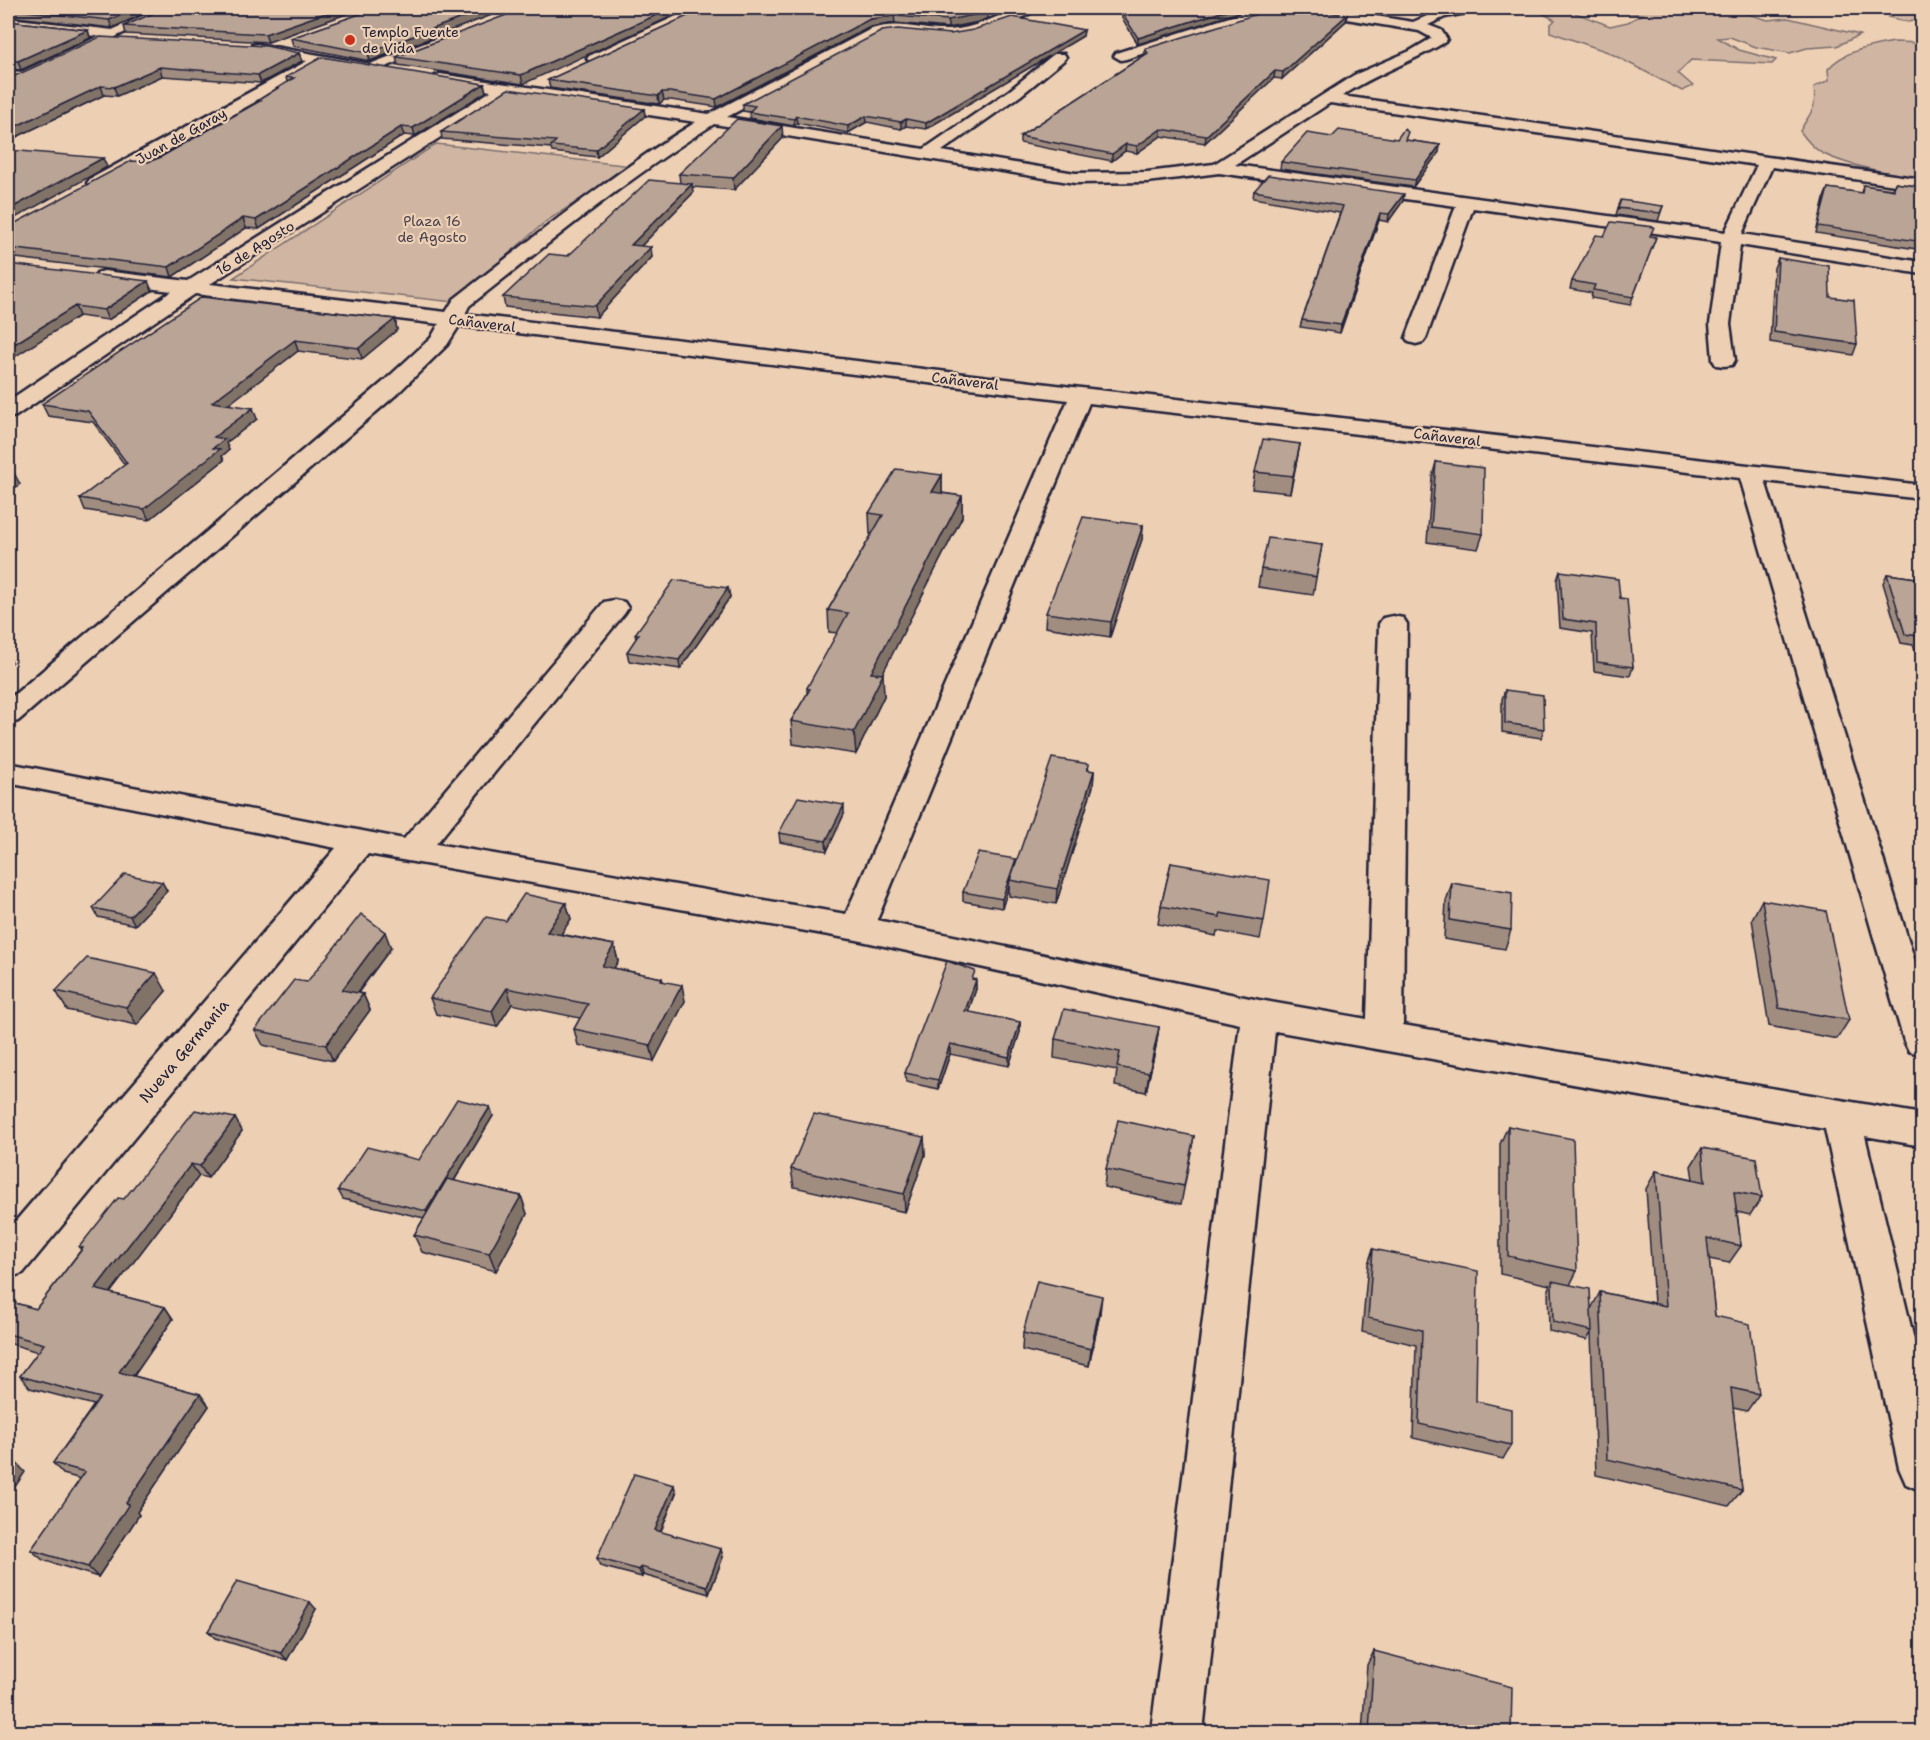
<svg xmlns="http://www.w3.org/2000/svg" width="1930" height="1740" font-family="'Shantell Sans',sans-serif">
<style>
.green{fill:#d0b6a2;stroke:#796c6e;stroke-width:1.5}
.lines{fill:none;stroke-linecap:round;stroke-linejoin:round}
.minor-casing{stroke:#22223b;stroke-width:5}
.major-casing{stroke:#22223b;stroke-width:5}
.minor{fill:#edcfb3;fill-rule:evenodd}
.major{fill:#edcfb3;fill-rule:evenodd}
.wall{fill:#a08d80;stroke:#22223b;stroke-width:1.5}
.shaded-wall{fill:#827368;stroke:#22223b;stroke-width:1.5}
.building{fill:#baa495;stroke:#22223b;stroke-width:1.5}
.poi-dot{fill:#c8321e;stroke:#edcfb3;stroke-width:2}
.labels{text-anchor:middle;dominant-baseline:central;stroke-width:4.5;stroke-linejoin:round;paint-order:stroke}
.far-poi-label{font-size:14px;fill:#22223b;stroke:#edcfb3;text-anchor:start}
.far-street-label{font-size:14px;fill:#22223b;stroke:#edcfb3}
.far-park-label{font-size:14px;fill:#454050;stroke:#edcfb3}
.street-label{font-size:16px;fill:#22223b;stroke:#edcfb3}
</style>
<rect width="100%" height="100%" fill="#edcfb3"/>
<filter id="ink" filterUnits="userSpaceOnUse"><feTurbulence type="fractalNoise" baseFrequency=".0167" numOctaves="2"/><feDisplacementMap in="SourceGraphic" scale="12" xChannelSelector="R" yChannelSelector="G"/><feConvolveMatrix kernelMatrix="1 2 1 2 8 2 1 2 1" color-interpolation-filters="sRGB"/></filter>
<g filter="url(#ink)">
<!-- green -->
<path class="green" d="M1639 8H1727L1768 20 1788 18 1860 35 1837 46 1807 48 1790 53 1756 47 1730 37 1718 38 1739 50 1776 60 1772 64 1691 60 1678 73 1693 86 1682 91 1608 52 1550 32V25L1555 20 1540 12 1565 9 1610 26 1628 22 1643 14 1586 11H1634Z
M1890 8H1922V19L1908 22 1888 17 1900 10Z
M1894 42 1922 43V179C1894 174 1845 166 1820 152 1813 147 1805 138 1800 131 1810 112 1817 111 1814 87L1829 80 1828 69C1843 51 1871 46 1894 42Z
M436 144 632 166 545 222 454 302 233 278Z"/>
<g class="lines">
<defs>
<path id="minor" d="M694 8H711L599 62 594 63 587 59 589 56Z
M1019 8H1037C1023 22 961 39 941 38 920 37 902 29 881 35L727 117 924 149 1010 90 1054 54H1064L1066 57 1064 60 1020 96 942 151 1075 173 1147 172 1214 164 1354 75 1410 51 1432 38 1419 31 1304 12 1298 8H1326L1413 22 1441 10 1478 8 1477 11 1445 17 1428 25 1441 30 1447 39 1445 42C1412 62 1375 74 1342 96L1922 179V189L1772 167 1742 234 1922 262V274L1740 245 1730 324 1735 360 1732 365 1724 366 1716 365 1713 360 1710 324 1721 242 1473 208 1426 338 1423 342 1416 344 1409 342 1406 338 1456 206 1219 173 1147 182 1075 183 714 124C628 178 549 243 469 306L465 314 1081 388 1922 485V499L1765 481 1922 984V1055L1909 1051 1904 1041 1740 478 1089 403 877 920 1259 1000 1367 1019 1379 624 1383 618 1393 616 1403 618 1407 624 1403 1025 1922 1114V1146L1865 1136 1922 1373V1491L1906 1484 1899 1468 1825 1129 1275 1031 1203 1732H1151L1240 1024 857 940 368 854 23 1273 8 1278V1230L336 848 8 783V763L404 839 604 602 614 600 624 602 628 608 624 614 436 844 846 914 1068 400 459 326 447 345 398 393 18 721 8 724V700L382 383 431 338 439 324 195 294 16 416 8 418V401L172 291 104 283 97 281 94 277 97 273 104 271 188 281 491 91 435 82 432 79 435 76 440 74 709 114 871 29C903 20 919 31 949 30 974 29 996 16 1019 8ZM508 94 696 122C611 174 533 238 454 299L446 312 210 284ZM1330 103 1757 165 1725 232 1235 165Z
M1258 8H1277L1275 11 1126 59 1121 60 1114 56 1116 53Z
M8 18 113 30 120 34 113 38 8 26Z
M438 38 445 42 443 45 372 72 323 64 102 187H90L87 183 90 179 307 61 252 51 250 48 252 45 257 44 370 64Z
M8 71 23 72 30 76 23 80 8 79Z"/>
<path id="major" d="M160 8H177L8 87V78Z"/>
</defs>
<!-- minor casing -->
<use href="#minor" class="minor-casing"/>
<!-- major casing -->
<use href="#major" class="major-casing"/>
<!-- minor -->
<use href="#minor" class="minor"/>
<!-- major -->
<use href="#major" class="major"/>
</g>
<!-- wall -->
<path class="wall" d="M8 8H156L112 28 8 16Z
M165 8H363L268 42 126 34 124 26Z
M377 8H510L370 61 293 46 291 38Z
M525 8 523 84 398 65 396 57Z
M705 8H991L985 10 988 11V18L979 22 948 28 895 23 870 27 717 107 671 100H664L659 104 550 88 548 80Z
M1132 8H1252L1138 44 1122 18V13Z
M1337 8H1361L1357 11Z
M8 21 88 30 90 38 21 70 8 69Z
M1346 21 1282 79 1274 78 1205 143 1161 136 1137 153 1125 151 1112 161 1020 143V136L1145 55V49Z
M1084 30 1083 36 926 129 906 126 901 129 867 122 848 133 797 123 794 126 750 118 749 112 743 111V104L950 34Z
M299 53 302 61 261 83 162 76 117 96 104 95 8 141V79Z
M286 77 484 84 486 92 415 136 404 135 259 229 246 228 172 277 8 257V227L148 162 159 158 257 103V101L287 82Z
M644 109 645 116 597 157 552 152 551 148 442 139 441 132Z
M1332 137 1406 140 1440 145 1439 152 1413 187 1280 169 1281 162Z
M783 138 734 190 692 187 693 193 641 246 652 257 597 317 505 307 503 297 680 183 679 174Z
M1895 183 1923 187V250L1816 233 1825 195 1828 188 1861 193 1863 185 1892 189Z
M1254 191 1403 201 1388 222 1379 220 1340 333 1300 327 1302 320 1340 213 1253 198Z
M1663 206 1658 221 1616 215 1618 208Z
M1604 236 1656 237 1630 305 1591 298 1592 293 1570 289 1572 281Z
M1778 258 1830 297 1857 344 1853 355 1770 342 1774 268Z
M8 264 152 291 108 320 79 316Z
M202 297 395 319 397 330 362 359 298 351 228 404 257 419 226 443 229 450 222 456 224 460 149 520 85 510 80 498 125 465 93 422 48 416 42 404Z
M1300 444 1290 493 1252 489 1255 472Z
M1436 462 1483 534 1478 549 1427 542 1432 477Z
M942 475V493L962 496V517L882 674 884 696 856 754 793 744 791 721 807 694V688L838 633 829 632 828 610 872 534H870L869 513Z
M1143 525 1142 539 1110 637 1045 627 1046 613Z
M1322 545 1313 595 1258 587 1261 569Z
M1560 571 1620 598 1633 667 1630 676 1594 671 1592 633 1560 628 1557 580Z
M1887 574 1923 579V672L1913 645 1901 643 1883 583Z
M728 588 730 597 680 669 629 661 627 652 636 639 635 634Z
M1505 690 1544 729 1541 738 1502 732V699Z
M1089 764 1088 770 1094 771 1093 786 1056 904 1009 896V886L1002 908 963 901V892L1015 863Z
M844 814 827 851 780 842 779 833Z
M1171 863 1264 921 1260 939 1217 931 1216 936 1158 924 1161 906Z
M162 882 167 891 135 925 98 917 93 908Z
M1452 883 1511 930 1505 949 1444 939 1446 901Z
M1762 900 1849 1020 1837 1039 1769 1026 1752 919Z
M566 903 571 919 561 934 614 945 618 961 614 968 662 978 663 981 685 1001 654 1061 578 1045 574 1029 580 1018 512 1004 497 1027 436 1014 430 998 506 921Z
M391 948 358 993 363 994 370 1010 333 1061 263 1045 255 1030 307 982Z
M975 980 976 989 968 1012 1020 1022V1032L1009 1066 950 1054 938 1089 906 1082 905 1073Z
M56 991H166L137 1025 67 1010Z
M1159 1027 1156 1046 1146 1092 1115 1086 1117 1070 1054 1058 1055 1039Z
M490 1107 493 1116 454 1181 521 1196 527 1214 496 1271 422 1252 414 1235 424 1218 343 1199 338 1190 419 1160Z
M235 1118 242 1131 208 1178 199 1176 110 1293 165 1307 173 1319 134 1376 200 1394 209 1406 137 1512 139 1515 98 1577 43 1560 31 1550 81 1479 63 1474 53 1463 94 1405 30 1388 20 1376 38 1352 8 1343V1301L36 1309 81 1250 79 1247 124 1199Z
M1508 1126 1577 1271 1570 1285 1591 1309 1600 1292 1654 1303 1646 1189 1656 1171 1693 1179 1691 1166 1702 1148 1762 1197 1750 1215 1737 1212 1741 1246 1729 1263 1709 1259 1715 1316 1759 1394 1747 1411 1733 1408 1742 1490 1729 1506 1596 1475 1591 1333 1587 1340 1549 1331 1548 1289 1550 1285 1500 1274V1144Z
M1194 1136 1181 1204 1104 1187 1106 1169Z
M924 1137 925 1155 905 1212 794 1187 791 1169Z
M1373 1249 1476 1401 1511 1445 1503 1459 1413 1438 1416 1345 1362 1332 1368 1264Z
M1100 1313 1089 1366 1022 1350 1023 1333Z
M676 1493 661 1532 723 1557 709 1594 643 1575 642 1577 600 1566 597 1558Z
M316 1609 287 1660 215 1638 208 1631Z
M1374 1651 1511 1732H1362L1367 1665Z"/>
<!-- shaded-wall -->
<path class="shaded-wall" d="M137 8H156L112 28 109 20Z
M340 8H363L268 42 265 34Z
M488 8H510L370 61 368 53Z
M672 8H690L523 84 521 75Z
M975 8H991L975 15 988 11V18L979 22 948 28V20Z
M1234 8H1252L1138 44V38Z
M1347 15 1346 21 1282 79 1283 72Z
M894 16 895 23 870 27 717 107 716 99 870 19Z
M88 30 90 38 21 70 18 61Z
M1084 30 1083 36 926 129V123Z
M299 53 302 61 261 83 258 75Z
M160 67 162 76 117 96 114 87Z
M1275 71 1274 78 1205 143 1206 136Z
M484 84 486 92 415 136 413 128Z
M101 86 104 95 8 141V130Z
M662 92 664 100 659 104 658 96Z
M644 109 645 116 597 157 596 150Z
M796 116 797 123 794 126V119Z
M866 116 867 122 848 133V126Z
M906 119V126L901 129V122Z
M782 126 783 138 734 190 733 178Z
M401 127 404 135 259 229 256 220Z
M1161 129V136L1137 153V146Z
M1126 144 1125 151 1112 161V154Z
M1440 145 1439 152 1413 187 1415 180Z
M103 158 107 167 8 222V210Z
M692 184 693 193 632 255 631 245Z
M1404 194 1403 201 1388 222 1389 214Z
M1380 213 1379 220 1340 333 1341 325Z
M243 218 246 228 172 277 169 267Z
M651 247 652 257 597 317 595 306Z
M148 281 152 291 108 320 104 310Z
M75 306 79 316 8 361V348Z
M395 319 397 330 362 359 359 348Z
M295 340 298 351 216 414 212 402Z
M253 408 257 419 226 443 229 450 222 456 224 460 149 520 144 509 213 448 214 437Z
M1300 444 1297 460 1290 493 1293 476Z
M14 473 20 484 8 493V477Z
M942 475V495L932 492Z
M962 496V517L872 694 871 673Z
M1143 525 1142 539 1110 637 1111 622Z
M728 588 730 597 680 669 679 660Z
M8 654 12 662 8 665Z
M883 674 884 696 856 754 854 732Z
M1094 771 1093 786 1056 904 1057 889Z
M844 805V814L827 851 826 841Z
M1016 859 1015 869 1010 880 1009 886 1002 908V899Z
M162 882 167 891 135 925 130 916Z
M566 903 571 919 552 948 547 932Z
M385 932 391 948 348 1005 342 990Z
M614 945 618 961 606 982 602 966Z
M156 973 166 991 137 1025 126 1007Z
M976 980V989L965 1021V1011Z
M682 985 685 1001 654 1061 650 1045Z
M507 988 512 1004 497 1027 492 1011Z
M363 994 370 1010 333 1061 326 1045Z
M1020 1022V1032L1009 1066V1057Z
M1159 1027 1156 1046 1146 1092 1149 1073Z
M950 1044V1054L938 1089V1080Z
M490 1107 493 1116 430 1220 426 1211Z
M235 1118 242 1131 208 1178 200 1166Z
M924 1137 925 1155 905 1212 904 1194Z
M191 1164 199 1176 104 1301 95 1289Z
M521 1196 527 1214 496 1271 489 1253Z
M1102 1296 1100 1313 1089 1366 1091 1349Z
M165 1307 173 1319 128 1383 119 1372Z
M200 1394 209 1406 137 1512 139 1515 98 1577 88 1567 126 1503Z
M10 1456 25 1472 8 1497V1459Z
M674 1485 676 1493 658 1538 655 1530Z
M721 1549 723 1557 709 1594 707 1586Z
M641 1567 643 1575 642 1577 639 1570Z
M310 1602 316 1609 287 1660 281 1653Z"/>
<!-- building -->
<path class="building" d="M8 8H137L109 20 8 9Z
M165 8H340L265 34 124 26Z
M377 8H488L368 53 291 38Z
M525 8H672L521 75 396 57Z
M705 8H975H973L988 11 979 14 948 20 894 16 870 19 716 99 670 92H662L658 96 548 80Z
M1132 8H1234L1138 38 1122 13Z
M1276 8H1303L1347 15 1283 72 1275 71 1206 136 1161 129 1137 146 1126 144 1112 154 1020 136 1148 53 1145 49Z
M1012 17 1084 30 926 123 906 119 901 122 866 116 848 126 796 116 794 119 749 112 755 106 743 104 882 31 898 29 950 34 973 30Z
M8 21 88 30 18 61H8Z
M100 37 266 46 299 53 258 75 160 67 114 87 101 86 8 130V79Z
M322 57 484 84 413 128 401 127 256 220 243 218 169 267 8 248V227L131 161 148 162 159 158 260 101H257L294 78 286 77Z
M508 89 644 109 596 150 551 146 556 141 441 132Z
M737 119 782 126 733 178 679 174Z
M1404 129 1408 132 1405 140 1440 145 1415 180 1281 162 1307 133 1332 137 1339 130 1397 139Z
M8 150 103 158 8 210Z
M1268 175 1404 194 1389 214 1380 213 1341 325 1302 320 1343 206 1254 191Z
M649 180 692 184 631 245 651 247 595 306 503 297 549 254 568 256Z
M1895 183 1923 187V242L1818 226 1828 188 1862 193 1863 185 1894 190Z
M1621 200 1663 206 1660 213 1618 208Z
M1611 222 1654 227 1650 236 1656 237 1633 297 1593 290 1595 285 1572 281 1596 235 1604 236Z
M1778 258 1829 266 1830 297 1854 300 1857 344 1774 332Z
M8 264 148 281 104 310 75 306 8 348Z
M202 297 395 319 359 348 295 340 212 402 253 408 214 437 225 439 213 448 220 449 144 509 80 498 127 463 88 411 42 404Z
M1263 439 1300 444 1293 476 1255 472Z
M1436 462 1484 468 1483 534 1431 527Z
M8 464 14 473 8 477Z
M896 469 942 475 932 492 962 496 871 673 883 674 854 732 791 721 810 689 807 688 848 613 828 610 883 515 869 513Z
M1083 517 1143 525 1111 622 1046 613Z
M1268 538 1322 545 1316 577 1261 569Z
M1560 571 1618 579 1620 598 1627 599 1633 667 1597 662 1596 624 1563 619Z
M1887 574 1923 579V650L1918 636 1905 634Z
M674 580 728 588 679 660 627 652 639 634H635Z
M1505 690 1543 695 1544 729 1505 723Z
M1052 758 1089 764 1087 770 1094 771 1057 889 1010 880Z
M798 797 844 805 826 841 779 833Z
M978 853 1016 859 1002 899 963 892Z
M1171 863 1270 880 1264 921 1220 913V917L1161 906Z
M125 874 162 882 130 916 93 908Z
M1452 883 1512 893 1511 930 1450 920Z
M524 894 566 903 547 932 614 945 602 966 662 978 661 981 682 985 650 1045 574 1029 588 1004 507 988 492 1011 430 998 486 917 506 921Z
M1762 900 1826 911 1849 1020 1779 1008Z
M361 914 385 932 342 990 363 994 326 1045 255 1030 294 980 307 982Z
M87 958 156 973 126 1007 56 991Z
M947 961 975 971 972 979 976 980 965 1011 1020 1022 1009 1057 950 1044 938 1080 905 1073Z
M1064 1009 1159 1027 1149 1073 1117 1067 1120 1052 1055 1039Z
M457 1099 490 1107 426 1211 338 1190 367 1147 419 1160Z
M195 1110 235 1118 200 1166 191 1164 95 1289 165 1307 119 1372 200 1394 126 1503 129 1504 88 1567 31 1550 85 1472 53 1463 100 1398 20 1376 44 1344 8 1334V1301L36 1309 83 1248 79 1247 118 1198 124 1199Z
M814 1114 924 1137 904 1194 791 1169Z
M1118 1120 1194 1136 1184 1186 1106 1169Z
M1508 1126 1573 1139 1577 1271 1508 1256Z
M1702 1148 1756 1158 1762 1197 1734 1192 1741 1246 1707 1238 1715 1316 1750 1324 1759 1394 1731 1388 1742 1490 1607 1459 1600 1292 1666 1306 1656 1171 1705 1182Z
M447 1179 521 1196 489 1253 414 1235Z
M1373 1249 1478 1271 1476 1401 1511 1409V1445L1419 1424 1422 1330 1368 1318Z
M1037 1281 1102 1296 1091 1349 1023 1333Z
M1552 1281 1590 1289 1592 1331 1553 1322Z
M634 1474 674 1485 655 1530 721 1549 707 1586 641 1567 639 1570 597 1558Z
M237 1581 310 1602 281 1653 208 1631Z
M1374 1651 1512 1687 1511 1732H1369Z"/>
</g>
<!-- markers -->
<circle class="poi-dot" cx="350" cy="40" r="6"/>
<g class="labels">
<!-- far-poi labels -->
<g class="far-poi-label">
<text x="362" y="32">Templo Fuente<tspan x="362" dy="16">de Vida</tspan></text>
</g>
<!-- far-street labels -->
<g class="far-street-label">
<text transform="translate(181 136) rotate(-29)">Juan de Garay</text>
<text transform="translate(255 248) rotate(-32)">16 de Agosto</text>
<text transform="translate(482 323) rotate(7)">Cañaveral</text>
<text transform="translate(965 381) rotate(7)">Cañaveral</text>
<text transform="translate(1447 437) rotate(7)">Cañaveral</text>
</g>
<!-- far-park labels -->
<g class="far-park-label">
<text x="432" y="221">Plaza 16<tspan x="432" dy="16">de Agosto</tspan></text>
</g>
<!-- street labels -->
<g class="street-label">
<text transform="translate(184 1051) rotate(-50)">Nueva Germania</text>
</g>
</g>
<!-- margin -->
<rect width="1930" height="1740" fill="none" stroke="#edcfb3" stroke-width="30"/>
<rect x="15" y="15" width="1900" height="1710" fill="none" stroke="#22223b" stroke-width="2" filter="url(#ink)"/>
</svg>
